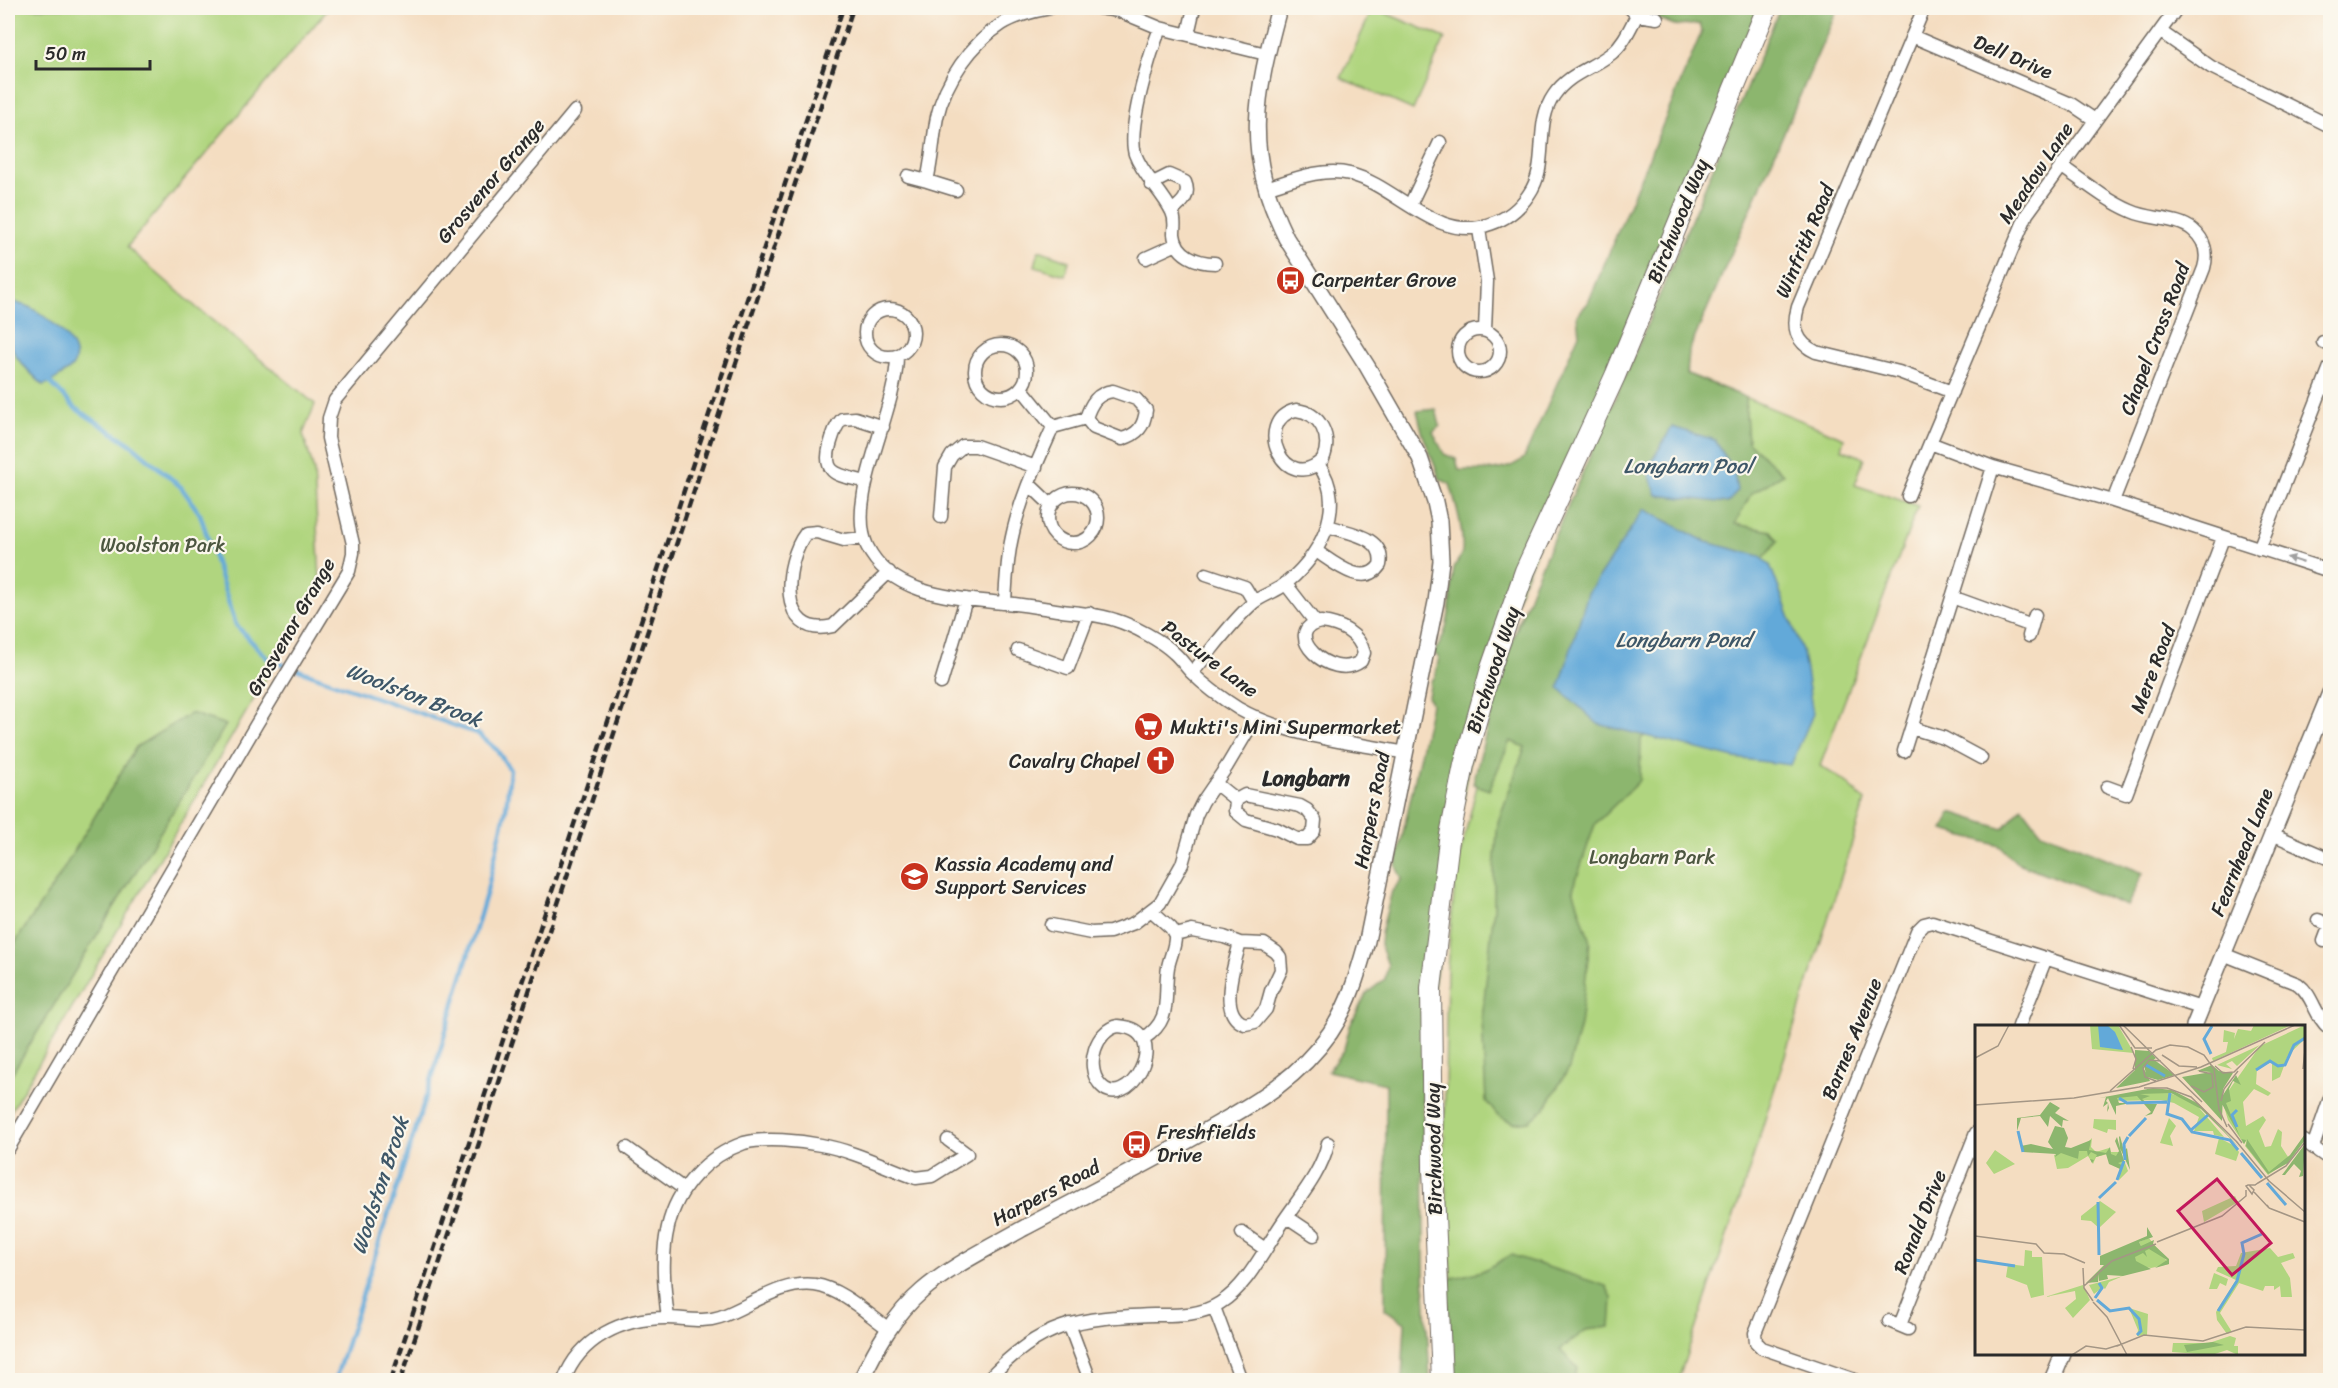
<svg xmlns="http://www.w3.org/2000/svg" width="2338" height="1388" font-family="Sriracha,sans-serif">
<style>
.green{fill:#b0d57f;stroke:#6e8055;stroke-width:1.5}
.forest{fill:#8cb66e;stroke:#5c704c;stroke-width:1.5}
.water{fill:#62a9d9;stroke:#466a82;stroke-width:1.5}
.lines{fill:none;stroke-linecap:round;stroke-linejoin:round}
.stream{stroke:#62a9d9;stroke-width:4.5}
.minor-casing{stroke:#716960;stroke-width:15}
.tertiary-casing{stroke:#716960;stroke-width:18}
.primary-casing{stroke:#716960;stroke-width:22}
.minor{stroke:#fff;stroke-width:12}
.tertiary{stroke:#fff;stroke-width:15}
.primary{stroke:#fff;stroke-width:20}
.rail{stroke:#2b2b2b;stroke-width:4.5;stroke-dasharray:9 4.5;stroke-linecap:butt}
.oneway{fill:#a0a0a0}
.labels{text-anchor:middle;dominant-baseline:central;stroke-width:4.5;stroke-linejoin:round;paint-order:stroke}
.street-label{font-size:20px;fill:#2b2b2b;stroke:#fbf7ec}
.poi-label{font-size:20px;fill:#2b2b2b;stroke:#fbf7ec;text-anchor:start}
.park-label{font-size:20px;fill:#4c5640;stroke:#fbf7ec}
.water-label{font-size:21px;font-style:italic;fill:#3e5768;stroke:#fbf7ec}
.quarter-label{font-size:22px;font-weight:bold;fill:#2b2b2b;stroke:#fbf7ec}
.inset-river{fill:none;stroke:#62a9d9;stroke-width:3}
.inset-road{fill:none;stroke:#a49685;stroke-width:1.5}
.view{fill:#c2185b;fill-opacity:0.15;stroke:#c2185b;stroke-width:3}
.inset-edge{fill:none;stroke:#2b2b2b;stroke-width:3}
</style>
<rect width="100%" height="100%" fill="#fbf7ec"/>
<filter id="ink" filterUnits="userSpaceOnUse"><feTurbulence type="fractalNoise" baseFrequency=".0167" numOctaves="2"/><feDisplacementMap in="SourceGraphic" scale="12" xChannelSelector="R" yChannelSelector="G"/><feConvolveMatrix kernelMatrix="1 2 1 2 8 2 1 2 1" color-interpolation-filters="sRGB"/></filter>
<filter id="wash" filterUnits="userSpaceOnUse"><feTurbulence type="fractalNoise" baseFrequency=".008" numOctaves="4" result="noise"/><feDisplacementMap in="SourceGraphic" scale="24" xChannelSelector="R" yChannelSelector="G"/><feGaussianBlur stdDeviation="1.35" result="paint"/><feColorMatrix in="noise" values="0 0 0 0 0 0 0 0 0 0 0 0 0 0 0 0 0 1.4 0 .05"/><feComposite in="paint" operator="in"/></filter>
<g filter="url(#wash)">
<rect width="100%" height="100%" fill="#f4ddc1"/>
<!-- green -->
<path class="green" d="M8 8H329L127 247 197 308 315 404 303 434 314 471 320 580 291 636 8 1116Z
M1373 8 1445 38 1413 110 1341 78Z
M1039 250 1069 261 1065 275 1035 266Z
M1637 356 1666 365 1844 438 1841 449 1864 458 1855 485 1918 506 1820 766 1846 782 1865 801 1743 1189 1678 1380H1458L1444 1155 1447 968 1456 871 1517 624Z"/>
<!-- forest -->
<path class="forest" d="M1638 8H1762L1483 680 1423 1055 1424 1272 1430 1380H1402L1405 1323 1385 1309 1386 1084 1328 1071 1344 1049 1350 1026 1366 994 1385 979 1388 965 1380 944 1381 933 1392 891 1402 879 1396 866 1431 704 1428 696 1431 681 1435 677 1439 657 1433 653C1452 632 1450 595 1454 568 1456 562 1461 558 1462 552 1464 529 1456 505 1450 484L1440 479 1423 435 1417 411 1436 409 1440 426 1433 432 1444 454 1456 459 1459 470C1482 470 1505 474 1524 458L1579 334 1577 315 1588 303 1702 31 1700 24 1677 26 1645 14Z
M1780 8H1838L1689 351 1687 374 1745 397 1748 442 1783 474 1751 494 1735 524 1771 531 1778 541 1743 582 1663 719 1641 739 1640 780 1595 824 1573 889 1590 942 1580 1025 1569 1068 1545 1108 1529 1121 1513 1123 1497 1115 1486 1101 1482 1019 1494 908V869L1498 822 1525 747 1510 741 1489 790 1473 784 1502 668 1534 583 1642 337Z
M191 713 226 725 8 1080V953L57 880 136 747Z
M2022 807 2041 832 2143 873 2127 906 2016 862 2000 846 1943 830 1951 812 2003 829Z
M1511 1255 1606 1286 1612 1298 1610 1327 1586 1330 1560 1350 1578 1368 1573 1380H1455L1445 1280 1482 1271Z"/>
<!-- water -->
<path class="water" d="M11 301C17 303 23 305 29 307 48 316 99 356 63 374 56 378 50 384 43 385 23 365 8 355 8 325 8 316 7 309 11 301Z
M1672 427 1715 440 1734 472 1737 491 1728 503 1657 495 1647 469Z
M1644 509 1706 542 1760 556 1770 565 1803 653 1813 714 1791 765 1734 758 1598 724 1559 688 1588 593Z"/>
<g class="lines">
<!-- stream -->
<path class="stream" d="M8 293 13 305
M46 378 75 408 132 445 181 487 200 514 236 625 268 659 478 734 497 750 510 770 506 809 487 891 432 1078 335 1380"/>
</g>
</g>
<g filter="url(#ink)">
<g class="lines">
<defs>
<path id="minor" d="M1099 8 1119 11 1160 28 1266 54
M1630 8 1637 15 1657 18
M1924 8 1798 307C1792 327 1796 343 1816 352L1899 372 1952 392
M2177 8 2027 214 1930 443 1993 467 2113 501 2330 571
M1160 28C1150 54 1127 128 1135 154 1143 176 1162 191 1172 212 1176 220 1174 226 1174 234 1176 255 1197 263 1215 263
M2161 32 2211 67 2330 126
M1188 34 1194 8
M1912 36 2071 104 2095 120
M2061 166C2084 182 2106 200 2131 211 2150 220 2177 217 2193 230 2205 240 2208 254 2204 268L2113 501
M908 176 927 181
M1151 184 1169 175 1185 182C1191 196 1182 203 1172 211
M1266 188C1292 180 1322 167 1350 174 1397 186 1438 244 1490 224 1506 219 1520 208 1529 194 1550 164 1533 125 1554 95 1569 73 1592 69 1612 53 1624 43 1630 28 1637 15
M956 190 927 181C932 160 933 138 937 117 945 81 971 44 1002 24 1016 15 1033 11 1050 8
M1410 205 1440 142
M1479 229 1487 281 1485 330
M1146 258 1177 244
M865 333a24 24 0 1 1 48 0a24 24 0 1 1-48 0Z
M1458 351a21 21 0 1 1 42 0a21 21 0 1 1-42 0Z
M2323 342 2330 345
M975 371a26 26 0 1 1 52 0a26 26 0 1 1-52 0Z
M897 356C897 411 845 498 867 546 891 596 956 598 1003 603 1023 604 1042 608 1062 611 1080 613 1098 614 1115 620 1132 625 1162 641 1174 653 1181 659 1186 667 1192 673 1206 687 1223 699 1239 709 1288 737 1351 742 1406 753
M1022 389 1053 427
M1113 391 1136 399 1146 410C1144 427 1138 434 1122 439L1094 428 1086 418C1091 403 1097 393 1113 391Z
M1296 410C1321 413 1332 437 1323 459 1285 497 1251 420 1296 410Z
M866 482C842 475 821 477 830 445 833 435 835 426 842 419L855 418 883 427
M1029 484 1051 505
M1048 518a25 25 0 1 1 50 0a25 25 0 1 1-50 0Z
M1908 496 1930 443
M941 517 945 467 952 455 963 446H976L1036 467
M864 538 844 540 817 532 806 533C784 561 776 640 833 626L889 572
M2259 549 2330 367
M1316 551C1333 562 1364 589 1380 565 1386 536 1347 533 1328 526
M1206 574 1245 587 1254 602
M1285 583 1316 623
M1952 597 2032 626
M1005 603C1006 581 1007 559 1012 537 1020 499 1037 463 1053 427L1086 418
M1321 622C1340 624 1359 633 1364 653L1361 661C1331 684 1278 630 1321 622Z
M2029 636 2035 615
M1018 650 1068 668 1089 613
M1192 673C1212 650 1230 623 1253 603 1261 596 1272 593 1281 587 1319 560 1349 506 1318 464
M941 683 966 599
M1912 728 1944 738 1981 758
M1904 751 1993 467
M1215 783 1236 800
M2107 787 2126 794 2223 538
M1245 795 1300 806 1307 810 1315 820 1314 831 1307 839H1297L1277 829 1246 820 1235 811 1236 800Z
M2272 834 2330 859
M1152 911 1171 928 1175 935 1192 931 1224 937 1240 943 1264 944 1276 952 1280 957 1281 970 1271 991 1266 1009 1255 1022 1245 1024C1217 1015 1234 965 1240 943
M2318 920 2330 925 2324 941
M1051 925 1091 933 1110 932 1134 923 1160 903 1182 864 1196 815 1203 801 1227 766 1256 717
M2223 954 2298 984C2314 996 2314 1016 2330 1029
M1118 1026C1178 1030 1125 1119 1099 1083 1085 1065 1096 1030 1118 1026Z
M2019 1026 2046 958
M1143 1039C1174 1019 1163 998 1168 967 1170 956 1176 946 1175 935
M2304 1141 2325 1156
M2313 1147 2330 1098
M627 1148 684 1189
M8 1149 256 725 349 571 353 553V544L328 438 329 418 335 400 575 111
M1287 1217 1314 1235
M1242 1233 1265 1249
M1214 1307 1241 1380
M668 1318C664 1288 661 1256 668 1227 677 1188 707 1156 744 1143 763 1137 801 1141 821 1145 854 1151 885 1167 916 1178L932 1176 967 1154 948 1140
M1889 1321 1908 1329
M1069 1324 1090 1380
M1900 1325 1976 1133
M564 1380C580 1338 622 1318 666 1318 685 1318 702 1323 720 1317 751 1306 780 1281 815 1285 842 1289 867 1314 889 1329
M987 1380C1042 1322 1077 1318 1154 1315 1177 1315 1200 1316 1220 1303 1247 1286 1263 1252 1281 1225 1298 1199 1321 1174 1328 1143
M1855 1380 1762 1348 1756 1342 1755 1333 1917 931 1924 924 1932 922 2201 1008"/>
<path id="tertiary" d="M2194 1026 2330 693
M861 1380C876 1348 894 1315 922 1291 951 1266 989 1248 1022 1229 1086 1195 1151 1162 1214 1126 1260 1100 1299 1077 1330 1033 1349 1005 1358 973 1367 941L1436 602 1441 561 1439 521 1435 502 1420 458 1367 366 1286 238C1243 150 1255 98 1279 8
M2052 1380 2063 1354"/>
<path id="primary" d="M1442 1380 1433 1168 1431 988 1449 840 1464 765 1491 668 1525 571 1615 376 1767 8"/>
</defs>
<!-- minor casing -->
<use href="#minor" class="minor-casing"/>
<!-- tertiary casing -->
<use href="#tertiary" class="tertiary-casing"/>
<!-- primary casing -->
<use href="#primary" class="primary-casing"/>
<!-- minor -->
<use href="#minor" class="minor"/>
<!-- tertiary -->
<use href="#tertiary" class="tertiary"/>
<!-- primary -->
<use href="#primary" class="primary"/>
<!-- rail -->
<path class="rail" d="M391 1380 843 8
M401 1380 853 8"/>
</g>
<!-- one-way arrows -->
<defs><path id="oneway-solid" d="M-6-.8H1V-3.2L6.5 0L1 3.2V.8H-6Z" transform="scale(1.5)"/></defs>
<use class="oneway" href="#oneway-solid" transform="translate(2295 560) rotate(-162)"/>
</g>
<!-- icons -->
<defs>
<symbol id="bus-disc" viewBox="-11 -11 22 22"><circle r="9.5" fill="#c8321e" stroke="#fbf7ec"/><path d="M-5-6H5V4H4V6H2V4H-2V6H-4V4H-5ZM-3.5-4V0h7V-4ZM-3.5 1.2v1.5H-2V1.2ZM2 1.2v1.5H3.5V1.2Z" fill="#fff"/></symbol>
<symbol id="supermarket-disc" viewBox="-11 -11 22 22"><circle r="9.5" fill="#c8321e" stroke="#fbf7ec"/><path d="M-6-5.5h2.5l.6 2H6L4.5 2H-2.5L-4.4-4H-6ZM-1.5 3.2a1.3 1.3 0 1 0 .1 0ZM3 3.2a1.3 1.3 0 1 0 .1 0Z" fill="#fff"/></symbol>
<symbol id="church-disc" viewBox="-11 -11 22 22"><circle r="9.5" fill="#c8321e" stroke="#fbf7ec"/><path d="M-1.2-6h2.4v3.5h3.3v2.4h-3.3V6h-2.4V-.1h-3.3v-2.4h3.3Z" fill="#fff"/></symbol>
<symbol id="school-disc" viewBox="-11 -11 22 22"><circle r="9.5" fill="#c8321e" stroke="#fbf7ec"/><path d="M0-5L7-2L0 1L-7-2ZM-4 1L0 2.5L4 1V4Q0 6-4 4Z" fill="#fff"/></symbol>
</defs>
<g fill-rule="evenodd">
<use href="#bus-disc" x="1274" y="264" width="33" height="33"/>
<use href="#supermarket-disc" x="1132" y="710" width="33" height="33"/>
<use href="#church-disc" x="1144" y="744" width="33" height="33"/>
<use href="#school-disc" x="898" y="860" width="33" height="33"/>
<use href="#bus-disc" x="1120" y="1128" width="33" height="33"/>
</g>
<g class="labels">
<!-- street labels -->
<g class="street-label">
<text transform="translate(2013 57) rotate(23)">Dell Drive</text>
<text transform="translate(2036 173) rotate(-56)">Meadow Lane</text>
<text transform="translate(491 181) rotate(-50)">Grosvenor Grange</text>
<text transform="translate(1678 221) rotate(-68)">Birchwood Way</text>
<text transform="translate(1805 241) rotate(-67)">Winfrith Road</text>
<text transform="translate(2155 339) rotate(-69)">Chapel Cross Road</text>
<text transform="translate(291 627) rotate(-60)">Grosvenor Grange</text>
<text transform="translate(1210 659) rotate(37)">Pasture Lane</text>
<text transform="translate(2153 669) rotate(-69)">Mere Road</text>
<text transform="translate(1493 670) rotate(-72)">Birchwood Way</text>
<text transform="translate(1372 810) rotate(-79)">Harpers Road</text>
<text transform="translate(2242 852) rotate(-68)">Fearnhead Lane</text>
<text transform="translate(1852 1039) rotate(-68)">Barnes Avenue</text>
<text transform="translate(1434 1149) rotate(-91)">Birchwood Way</text>
<text transform="translate(1046 1193) rotate(-28)">Harpers Road</text>
<text transform="translate(1920 1222) rotate(-68)">Ronald Drive</text>
</g>
<!-- poi labels -->
<g class="poi-label">
<text x="1312" y="280">Carpenter Grove</text>
<text x="1170" y="727">Mukti's Mini Supermarket</text>
<text x="1140" y="761" text-anchor="end">Cavalry Chapel</text>
<text x="935" y="864">Kassia Academy and<tspan x="935" dy="23">Support Services</tspan></text>
<text x="1157" y="1132">Freshfields<tspan x="1157" dy="23">Drive</tspan></text>
</g>
<!-- park labels -->
<g class="park-label">
<text x="163" y="545">Woolston Park</text>
<text x="1652" y="857">Longbarn Park</text>
</g>
<!-- water labels -->
<g class="water-label">
<text x="1688" y="466">Longbarn Pool</text>
<text x="1683" y="640">Longbarn Pond</text>
<text transform="translate(414 695) rotate(21)">Woolston Brook</text>
<text transform="translate(380 1185) rotate(-72)">Woolston Brook</text>
</g>
<!-- quarter labels -->
<g class="quarter-label">
<text x="1306" y="778">Longbarn</text>
</g>
</g>
<!-- overview -->
<g transform="translate(1975 1025)">
<rect width="330" height="330" fill="#f4ddc1"/>
<path d="M115 0H143L159 28 117 24ZM279 0H316L238 36 237 33 251 27 253 17H248L249 5 260 8 259 14 263 4 276 6ZM330 0V14L313 30 305 52 297 56V37L282 43 281 59 296 68 293 71 279 64 268 77 271 101 288 91 291 95 284 106 290 122 296 121 303 104 307 107 306 121 315 135 293 150 270 121 272 115 269 119 253 95 247 75 285 21ZM285 20 262 41 257 36 251 39 257 44 242 40ZM168 66 192 67 220 78 249 112 239 110 238 106H219L224 92 199 78 186 75 140 76 141 71ZM194 93 201 101 195 111 198 121 185 118ZM119 94 141 95V105L133 104 132 108 118 103ZM117 113 116 122 121 127 134 123 136 127H146L153 146 144 155 145 142 135 139 133 129 121 132 118 139 113 131 93 143 82 144 79 130 96 124 101 128 96 130 103 134V127ZM244 113 260 121 264 127 261 136 240 129ZM20 125 40 139 19 149 11 138ZM260 171 263 177 229 197 227 186ZM125 176 141 187 124 203 116 196 106 195V191ZM174 213 194 239 176 243 150 238 149 231 167 223 164 217ZM295 223 303 232 318 228 320 233 306 238 315 253 317 272H306L305 261 299 265V261H290L288 266 264 258 245 288 257 307 252 309 242 295 241 287 261 255 241 246 243 242 261 241 266 228ZM50 225 57 226V232H67L69 270 56 273 52 260 31 252 33 239 49 241ZM239 248 253 254 251 261 245 258 242 264H234ZM148 251 134 257 130 264 124 258 127 263 119 269 114 260ZM108 260 115 275 98 293 90 283 101 274 100 266 70 272ZM154 283 173 289 172 310 162 311 163 305ZM255 311 261 313 259 321H251H263V330L252 325 237 330 197 327 198 318H234Z" fill="#b0d57f"/>
<path d="M160 25 174 26 181 33 168 42 175 56 141 63 160 45ZM178 34 200 50 183 55 172 52 169 41ZM237 40 244 46 258 48 248 64 247 96 207 52 236 47 222 46ZM261 50 266 60 258 56 254 64 256 76 251 78 266 114 271 115 269 119 247 79 248 70ZM178 63 197 65 224 79 265 123 226 84 196 68 165 69 175 71 167 74 173 79H182L177 89 170 91 176 87 162 71 142 73 144 78H155L141 81V90L133 73 131 76 133 78 134 83 132 87 133 78 128 82 131 72 124 73ZM75 77 85 83 80 88 94 96 88 95 87 102 75 91 73 102 65 91 46 93 42 106V93L65 90ZM80 101 89 103 93 113 90 122 96 123 116 115 114 125 131 128 135 122 136 129 141 131 144 126 140 116 142 112 145 123 144 112 145 111 149 126 152 123 155 145 145 123 149 136 143 138 148 141 145 144 134 139 131 129 121 132 117 138 115 134 119 135 122 130 116 127 113 131 112 126H104L103 134 86 128 80 132 81 129 48 127 46 121 56 119 78 124 73 117ZM330 109V115L313 138 293 149 271 121 272 114 294 147 315 130ZM330 119 328 151 324 152 326 146 319 139 310 150H307ZM172 202 178 212 164 217 166 221 179 215 178 219 194 234V239L180 243 192 235 174 224 170 226 172 232 168 228 160 232 161 236 176 244 148 251 132 250 133 254 124 256V249L123 257 111 258 129 240H125V231L172 211ZM238 317 249 320 212 327 209 320Z" fill="#8cb66e"/>
<path d="M123 0H132L140 7 148 25 125 22Z" fill="#62a9d9"/>
<path class="inset-river" d="M236 29 229 14 237 1M171 40 190 51M281 45 295 36 303 41 310 40 319 20 330 13M195 68 192 89 207 94 217 107 255 115 263 125M144 73 152 78 192 77M262 102 257 90 262 85M216 105 233 90M43 106 48 127M154 111 171 93M266 128 287 153M150 135 149 119 153 112M142 155 149 136M292 158 311 180M124 173 141 157M123 177 124 230M0 235 40 241M120 273 127 263 124 258M122 275 135 286 154 283 164 294 166 306 162 310M243 286 262 256 269 229 267 218 287 209"/>
<path class="inset-road" d="M144 0 160 23H177M148 0 227 77M156 22 161 34 158 44M187 30 204 41 222 42M0 33 23 21 34 0M240 41 248 48 259 47 290 17M328 44 330 25M181 56 170 52 168 43 174 35 186 36M216 61 229 67 238 62 237 49 224 46M169 63H192L216 72 263 118M135 66 181 25 195 20 213 22 229 30 239 44 244 84 252 102M246 76 249 64 263 46M0 80 99 73 164 62 226 42 320 0M253 99 267 118M261 116 294 156 330 187M274 160 279 165 277 169 271 161 273 160H280L283 158 311 141 330 117M279 167 294 183 292 180M294 183 330 197M0 211 61 219 69 228 89 229 110 238M182 217 247 191 271 171V165M108 243 109 263 118 276M109 261 137 236 181 219M118 277 132 292 152 330M142 321 169 310 228 316 271 302 330 305M97 330 111 321 131 324 144 320"/>
<path class="view" d="M242 154 296 218 257 250 203 186Z"/>
<rect width="330" height="330" class="inset-edge"/>
</g>
<!-- margin -->
<rect width="2338" height="1388" fill="none" stroke="#fbf7ec" stroke-width="30"/>
<!-- scale -->
<path d="M36 60v9h114v-9" fill="none" stroke="#2b2b2b" stroke-width="3"/>
<text x="45" y="60" font-size="18" fill="#2b2b2b" stroke="#fbf7ec" stroke-width="4.5" paint-order="stroke">50 m</text>
</svg>
